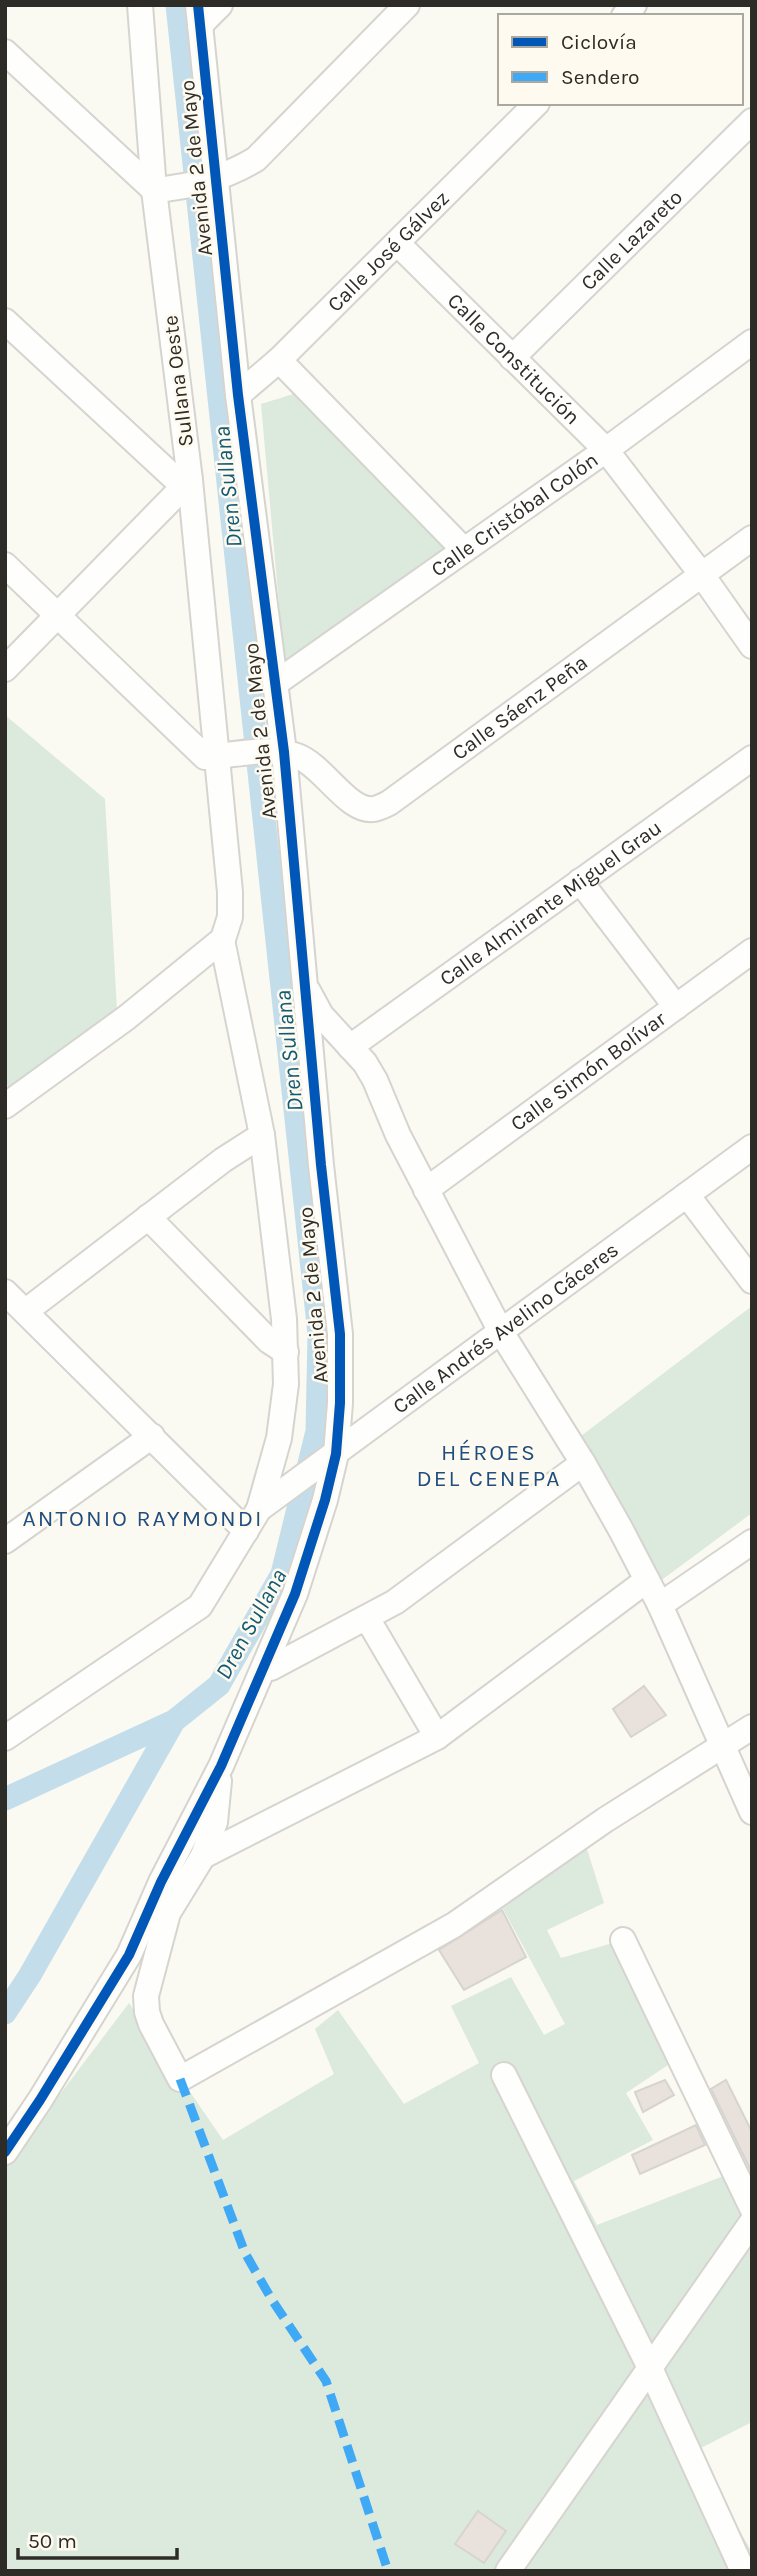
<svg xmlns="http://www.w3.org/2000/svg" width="757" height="2576" font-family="Karla,sans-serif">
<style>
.green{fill:#dce9dd}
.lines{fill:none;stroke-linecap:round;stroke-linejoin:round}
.canal{stroke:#c3deea;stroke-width:23}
.building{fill:#e9e1db;stroke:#d7d4d0;stroke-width:2}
.street-casing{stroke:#d6d4cf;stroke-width:28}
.street{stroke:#fefefd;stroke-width:24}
.quiet{stroke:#3fa9f5;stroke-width:9;stroke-dasharray:18 9;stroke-linecap:butt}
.cycleway-casing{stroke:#fefaef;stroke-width:15}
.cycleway{stroke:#0057b8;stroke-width:10}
.labels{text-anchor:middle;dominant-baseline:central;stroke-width:5;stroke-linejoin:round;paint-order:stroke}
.street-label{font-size:21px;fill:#2e2c27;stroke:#fefaef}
.water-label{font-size:23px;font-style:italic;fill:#125b76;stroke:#fefaef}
.neighbourhood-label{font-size:23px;letter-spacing:2px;fill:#1f4e82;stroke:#fefaef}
</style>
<rect width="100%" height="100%" fill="#faf9f2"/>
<!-- green -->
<path class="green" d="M303 391 451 548 285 671 261 404Z
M5 715 105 799 117 1010 10 1089 5 1083Z
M752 1306V1513L659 1582 577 1439Z
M586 1846 604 1903 547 1930 561 1958 623 1940 674 2061 626 2093 653 2140 574 2181 597 2225 726 2175 752 2237V2422L693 2452 752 2552V2571H5V2167L129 2003 223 2140 334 2074 315 2029 338 2010 404 2104 479 2063 451 2006 511 1977 544 2035 565 2024 501 1905Z"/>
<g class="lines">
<!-- canal -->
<path class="canal" d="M5 1799 174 1721
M5 2013 30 1975 174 1721 219 1685 282 1574 317 1431 319 1334 177 5"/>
</g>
<!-- building -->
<path class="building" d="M644 1686 666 1715 631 1737 613 1709Z
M502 1910 526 1957 464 1990 439 1950Z
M665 2080 674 2095 643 2112 635 2092Z
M726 2080 752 2132V2173L711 2089Z
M696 2125 705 2145 640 2174 632 2155Z
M478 2511 506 2531 484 2563 455 2544Z"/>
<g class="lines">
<defs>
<g id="street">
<path d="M624 16 634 5"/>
<path d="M200 25 220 5"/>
<path d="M5 52 154 190C191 187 225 178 256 159L407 5"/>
<path id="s1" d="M398 244 606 450 702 575 752 646"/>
<path d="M5 321 183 486"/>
<path id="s2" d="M512 358 752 121"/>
<path d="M279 360 463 549"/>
<path id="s3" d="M238 395 279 360 537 103"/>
<path id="s4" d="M5 565 205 757C234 756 269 745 297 756 324 766 348 813 374 809 379 808 385 805 389 803L752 538"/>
<path d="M5 669 190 480"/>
<path id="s5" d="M276 683 606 450 752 342"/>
<path d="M580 881 676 1007"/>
<path d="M308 991 321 1015 365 1063 375 1080 398 1135 501 1332 583 1463 621 1530 660 1605 752 1812"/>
<path id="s6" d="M350 1047 752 758"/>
<path d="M5 1106 126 1018 223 939 230 917V892L190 480 154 190 140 5"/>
<path id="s7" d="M426 1190 752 951"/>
<path d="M687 1195 752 1281"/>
<path d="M148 1217 269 1341 286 1352"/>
<path d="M5 1292 246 1531"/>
<path d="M26 1311 223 1160 262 1135"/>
<path id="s8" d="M259 1509 752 1147"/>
<path d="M5 1541 152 1436"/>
<path d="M660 1605 752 1542"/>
<path d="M367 1618 437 1737"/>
<path d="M264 1667 271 1668 395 1602 583 1463"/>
<path d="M5 1738 200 1606 259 1509 279 1438 286 1384 284 1319 262 1135 222 940"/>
<path d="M219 1781 215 1822 203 1856 168 1913 146 1996 147 2012 151 2024 180 2079 454 1925 605 1820 752 1727"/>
<path d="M203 1856 437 1737 647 1580"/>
<path d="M623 1940 752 2208"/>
<path d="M504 2075 650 2368 743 2571"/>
<path d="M5 2152 40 2100 129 1955 161 1882 221 1766 295 1594 325 1500 336 1454 340 1403V1334L321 1165 284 752 238 395 198 5"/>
<path d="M508 2571 752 2222"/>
</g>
</defs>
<!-- street casing -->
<use href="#street" class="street-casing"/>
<!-- street -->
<use href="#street" class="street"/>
<!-- quiet -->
<path class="quiet" d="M180 2079 245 2253 272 2300 326 2381 388 2571"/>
<defs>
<path id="cycleway" d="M5 2152 40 2100 129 1955 161 1882 221 1766 295 1594 325 1500 336 1454 340 1403V1334L321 1165 284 752 238 395 198 5"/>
</defs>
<!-- cycleway casing -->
<use href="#cycleway" class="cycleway-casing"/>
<!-- cycleway -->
<use href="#cycleway" class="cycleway"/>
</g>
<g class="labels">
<!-- street labels -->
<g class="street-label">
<text transform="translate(196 168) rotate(-96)">Avenida 2 de Mayo</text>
<text stroke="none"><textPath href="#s2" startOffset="168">Calle Lazareto</textPath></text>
<text stroke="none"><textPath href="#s3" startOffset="208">Calle José Gálvez</textPath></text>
<text stroke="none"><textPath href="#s1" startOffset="163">Calle Constitución</textPath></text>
<text transform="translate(178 381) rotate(-97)">Sullana Oeste</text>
<text stroke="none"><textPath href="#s5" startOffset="292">Calle Cristóbal Colón</textPath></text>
<text stroke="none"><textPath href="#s4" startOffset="644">Calle Sáenz Peña</textPath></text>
<text transform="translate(260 731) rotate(-96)">Avenida 2 de Mayo</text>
<text stroke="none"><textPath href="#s6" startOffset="247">Calle Almirante Miguel Grau</textPath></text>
<text stroke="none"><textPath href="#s7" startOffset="201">Calle Simón Bolívar</textPath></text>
<text transform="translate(313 1295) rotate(-95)">Avenida 2 de Mayo</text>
<text stroke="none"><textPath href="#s8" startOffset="306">Calle Andrés Avelino Cáceres</textPath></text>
</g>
<!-- water labels -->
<g class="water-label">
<text transform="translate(228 487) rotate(-96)">Dren Sullana</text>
<text transform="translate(289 1051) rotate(-96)">Dren Sullana</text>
<text transform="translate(251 1624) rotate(-61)">Dren Sullana</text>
</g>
<!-- neighbourhood labels -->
<g class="neighbourhood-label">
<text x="489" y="1452">HÉROES<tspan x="489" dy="26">DEL CENEPA</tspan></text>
<text x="143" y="1518">ANTONIO RAYMONDI</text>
</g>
</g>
<!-- border -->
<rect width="757" height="2576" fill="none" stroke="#2e2c27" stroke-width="14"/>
<!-- legend -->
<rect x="498" y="14" width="245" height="91" fill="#fefaef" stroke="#aba89f" stroke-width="2"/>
<rect x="512" y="37" width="35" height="10" fill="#0057b8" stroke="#aba89f" stroke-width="2"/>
<text x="561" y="49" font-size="21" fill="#2e2c27">Ciclovía</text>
<rect x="512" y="72" width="35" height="10" fill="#3fa9f5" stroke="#aba89f" stroke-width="2"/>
<text x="561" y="84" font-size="21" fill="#2e2c27">Sendero</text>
<!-- scale -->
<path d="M18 2548v10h159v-10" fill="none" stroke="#2e2c27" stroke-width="3.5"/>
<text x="28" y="2548" font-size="21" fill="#2e2c27" stroke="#fefaef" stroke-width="5" paint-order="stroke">50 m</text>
</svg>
